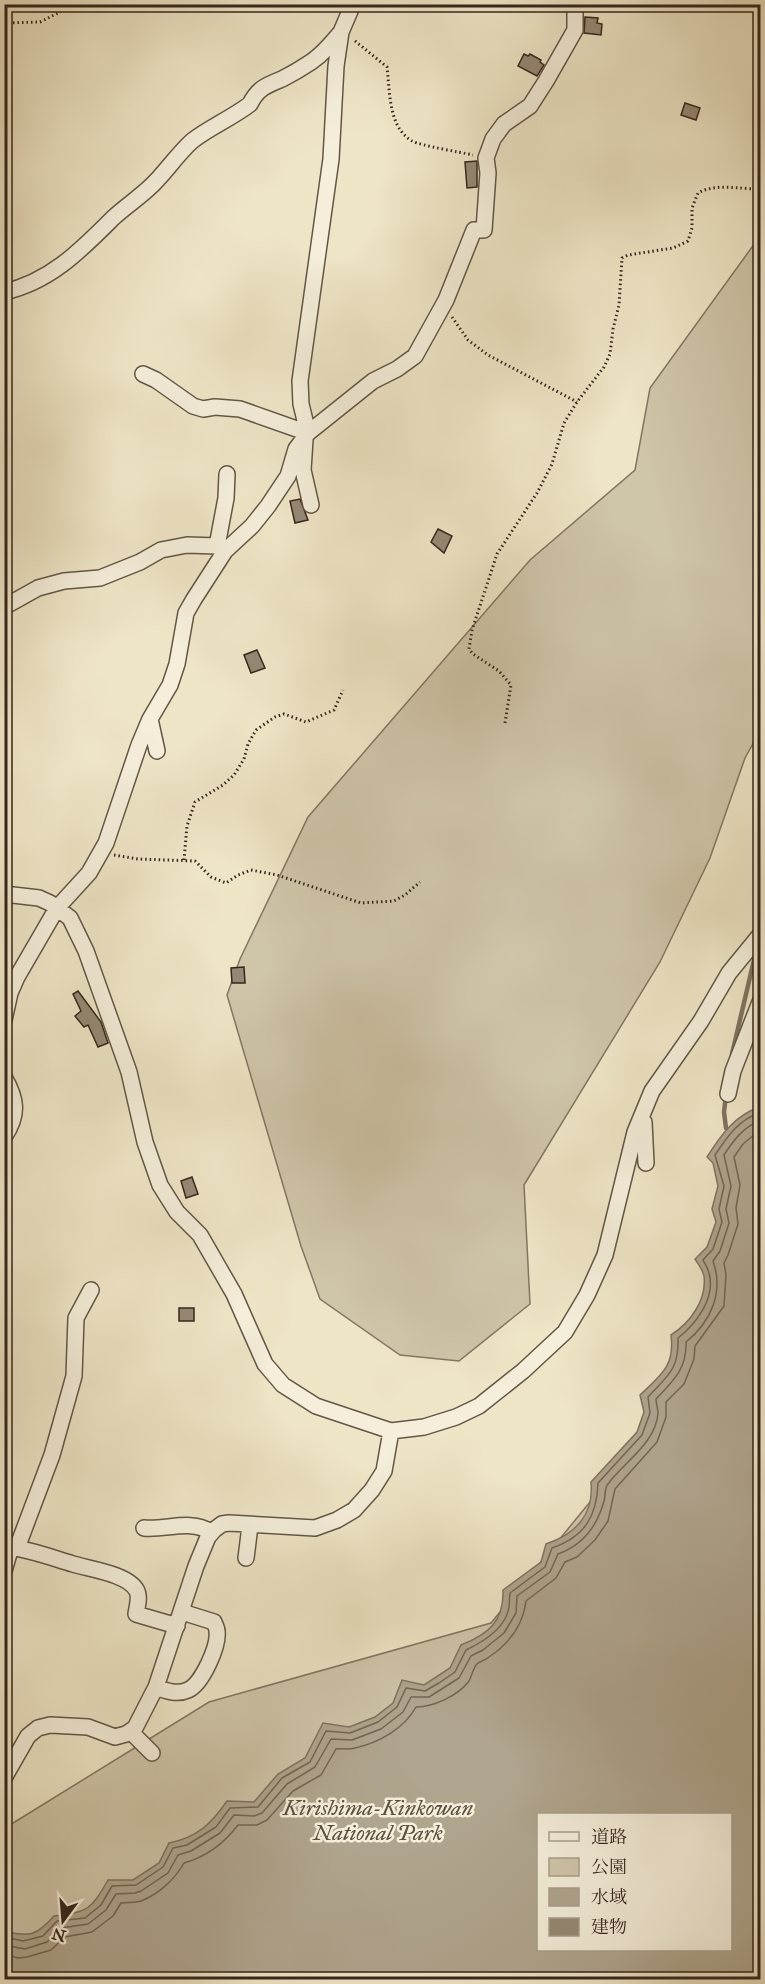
<svg xmlns="http://www.w3.org/2000/svg" width="765" height="1984" font-family="'IM FELL Great Primer','Noto Serif JP',serif">
<style>
.green{fill:#cfc5a9;stroke:#827663;stroke-width:1.5;fill-rule:evenodd}
.water{fill:#afa48d;stroke:#7e7260;stroke-width:1.5;fill-rule:evenodd}
.lines{fill:none;stroke-linecap:round;stroke-linejoin:round}
.shore{stroke:#726555;stroke-width:1.5}
.stream{stroke:#7e7260;stroke-width:4.5}
.building{fill:#958975;stroke:#35261d;stroke-width:1.5}
.minor-casing{stroke:#635647;stroke-width:18}
.path{stroke:#35261d;stroke-width:3;stroke-dasharray:1.5 3;stroke-linecap:butt}
.minor{stroke:#f4eeda;stroke-width:15}
.labels{text-anchor:middle;dominant-baseline:central;stroke-width:5;stroke-linejoin:round;paint-order:stroke}
.park-label{font-size:22px;font-style:italic;fill:#5c4e40;stroke:#f4eeda}
</style>
<rect width="100%" height="100%" fill="#eee5c6"/>
<filter id="stains"><feTurbulence type="fractalNoise" baseFrequency=".00333" numOctaves="4"/><feColorMatrix values="0 0 0 0 .2 0 0 0 0 .09 0 0 0 0 .02 0 0 0 .5 -.17"/></filter>
<radialGradient id="worn" r=".72"><stop offset=".6" stop-color="#630" stop-opacity="0"/><stop offset="1" stop-color="#630" stop-opacity=".3"/></radialGradient>
<!-- green -->
<path class="green" d="M760 236V731L745 758 710 858 660 962 524 1185 530 1304 459 1361 400 1355 320 1299 301 1246 227 995 240 959 308 817 530 560 635 470 650 388Z
M720 1343 760 1979 5 1980V1828L209 1702 491 1623ZM538 1814H730V1950H538Z"/>
<!-- water -->
<path class="water" d="M760 1107V1979H5V1931C30 1938 37 1935 54 1916 88 1912 91 1910 108 1880H133L159 1863 169 1843C198 1837 211 1824 227 1801L254 1802 278 1774 305 1758 323 1723 349 1727 375 1717 393 1703 402 1680 424 1685 450 1668 461 1645C489 1634 504 1621 503 1590L541 1562 546 1544C576 1534 594 1514 591 1482L637 1432 644 1412 640 1395C661 1375 675 1366 671 1335 690 1323 707 1300 704 1276 703 1270 698 1264 695 1259L707 1247 716 1222 712 1209 718 1186 713 1163 707 1157C721 1135 735 1115 760 1107ZM538 1814H730V1950H538Z"/>
<g class="lines">
<!-- shore -->
<path class="shore" d="M4 1937 23 1941 43 1936 57 1921 85 1918 101 1905 112 1886 136 1885 163 1867 173 1848 187 1845 216 1827 230 1808 258 1807 282 1778 310 1762 326 1731 350 1733 378 1722 397 1707 406 1688 425 1691 439 1683 455 1672 466 1650C483 1642 506 1628 509 1607 510 1602 509 1597 510 1593L545 1567 552 1548C584 1537 597 1517 598 1483L642 1435 650 1413 648 1397C668 1375 679 1370 678 1338 696 1324 716 1298 709 1273 708 1268 705 1264 703 1260L713 1249 722 1222 719 1209 724 1186 715 1155C727 1137 739 1119 760 1113
M4 1945 25 1949 47 1942 61 1928 88 1924 106 1910 116 1894 135 1893 141 1891 168 1873 178 1855 191 1851 220 1833 234 1815 254 1816 262 1813 287 1784 315 1767 331 1739 352 1740 381 1729 403 1712 411 1697H429L459 1678 471 1656 483 1650 504 1633 516 1613 517 1596 550 1572 558 1554C583 1545 597 1527 604 1501 606 1495 604 1488 608 1484 624 1462 656 1443 658 1413 658 1408 656 1404 656 1399 673 1381 687 1369 686 1342 711 1322 724 1292 713 1261L720 1251 729 1223 726 1209 731 1186 724 1155C733 1141 744 1126 760 1121
M4 1954 18 1958 27 1957 51 1950 65 1937 92 1932 113 1916 121 1903C128 1902 135 1903 141 1901 159 1894 175 1879 184 1863 206 1857 225 1842 238 1825H257L267 1820 293 1791 321 1775 336 1749C342 1748 348 1750 355 1748 378 1743 404 1729 416 1707 433 1707 458 1696 469 1681 472 1676 473 1668 477 1664 480 1661 486 1660 489 1657 510 1643 523 1625 526 1601L556 1578 565 1562 577 1557 595 1540 608 1521 615 1489 657 1442 666 1417V1402L684 1384 694 1359 695 1346 724 1306 726 1275 724 1263 728 1255 738 1224 736 1208 740 1185 734 1157 743 1144 760 1130"/>
<!-- stream -->
<path class="stream" d="M732 1054 754 960 759 946
M726 1095 724 1112 726 1128"/>
</g>
<!-- building -->
<path class="building" d="M585 17 598 18 597 23 602 24 601 35 584 33Z
M524 54 528 56 530 54 541 60 540 62 544 65 537 76 518 66Z
M685 103 700 108 696 120 681 115Z
M477 161V187L467 188 465 162Z
M300 499 308 520 295 523 290 501Z
M438 529 452 536 444 553 431 542Z
M257 650 265 668 251 673 244 655Z
M244 967 245 983H232L231 968Z
M78 991 101 1022 108 1043 98 1047 88 1025 84 1027 75 1016 81 1011 73 994Z
M192 1177 198 1194 186 1198 181 1181Z
M179 1308H194V1321H179Z"/>
<g class="lines">
<defs>
<path id="minor" d="M4 292C50 282 81 250 113 218 128 204 145 194 158 179 170 166 179 153 192 141 210 127 232 118 250 104 258 88 267 85 282 79 292 74 302 68 311 62 323 54 332 43 341 32
M143 374 156 380 193 406 203 409 215 407 240 409 308 433
M308 433 301 404 300 381 331 159 336 66 341 32 353 4
M305 440 303 470 311 505
M217 546 226 498 227 474
M4 607 38 588 64 581 100 578 140 562 161 550 187 545 217 546 225 551
M150 719 157 751
M4 894 39 898 50 903 70 918 86 951 129 1072 145 1142 160 1185 177 1212 200 1235 234 1294 265 1364 283 1385 316 1406 391 1431 424 1427 456 1417 479 1406 523 1371 565 1332 587 1295 605 1255 635 1132 652 1091 701 1021 729 973 760 935
M4 1020 10 993 17 977 57 908 89 873 106 843 139 745 150 719 170 685 177 664 186 613 194 599 225 551 252 526 268 506 288 476 296 449 308 433 373 381 397 369 415 356 446 300 474 230H484L488 173 486 158 493 139 504 124 530 106 546 81 575 30V4
M4 1077C17 1099 19 1115 4 1137
M728 1094 733 1071 760 1002
M644 1122 646 1163
M144 1528C168 1530 190 1519 211 1532
M4 1546C29 1549 50 1557 73 1564 89 1569 129 1574 137 1591 140 1597 137 1607 136 1614L177 1626
M17 1548 52 1455 74 1376 76 1318 91 1290
M246 1558 250 1526
M4 1571 11 1547
M156 1687C166 1691 177 1695 188 1690 202 1684 219 1646 217 1631 217 1628 215 1625 214 1622L182 1612
M131 1732 152 1753
M4 1778 28 1736 38 1728 50 1725 88 1727 115 1737 126 1734 135 1728 156 1687 196 1566 208 1537 214 1530 222 1524 229 1523 315 1528 337 1520 354 1510 372 1490 384 1471 391 1431"/>
</defs>
<!-- minor casing -->
<use href="#minor" class="minor-casing"/>
<!-- path -->
<path class="path" d="M4 23 40 22 76 4
M355 41 387 67C390 91 388 127 412 141 422 146 460 152 473 155
M758 189 760 196
M452 317 468 340 488 355 577 402
M505 723 511 685 499 671 473 654 469 649 472 630 497 554 537 493 552 464 564 423 577 402 604 367 610 354 613 329 619 305 622 258 628 255 673 248 688 241 692 228V208L698 193C715 183 739 189 758 189L760 187
M114 855 138 859 195 861 211 877 226 883 238 875 251 870 277 875 361 903 394 901 405 895 420 882
M184 860 187 826 195 802 223 785 234 775 244 759 248 744 256 730 275 717 284 714 306 722 334 710 343 690"/>
<!-- minor -->
<use href="#minor" class="minor"/>
</g>
<g class="labels">
<!-- park labels -->
<g class="park-label">
<text x="378" y="1807">Kirishima-Kinkowan<tspan x="378" dy="25">National Park</tspan></text>
</g>
</g>
<!-- margin -->
<rect width="765" height="1984" fill="none" stroke="#eee5c6" stroke-width="24"/>
<rect x="6" y="6" width="753" height="1972" fill="none" stroke="#35261d" stroke-width="3"/>
<rect x="12" y="12" width="741" height="1960" fill="none" stroke="#35261d" stroke-width="1.5"/>
<!-- legend -->
<rect x="537" y="1813" width="195" height="138" fill="#f4eeda" stroke="#a89e8e" stroke-width="1.5"/>
<rect x="549" y="1832" width="30" height="9" fill="#f4eeda" stroke="#a89e8e" stroke-width="1.5"/>
<text x="591" y="1843" font-size="18" fill="#35261d">道路</text>
<rect x="549" y="1858" width="30" height="18" fill="#cfc5a9" stroke="#a89e8e" stroke-width="1.5"/>
<text x="591" y="1873" font-size="18" fill="#35261d">公園</text>
<rect x="549" y="1888" width="30" height="18" fill="#afa48d" stroke="#a89e8e" stroke-width="1.5"/>
<text x="591" y="1903" font-size="18" fill="#35261d">水域</text>
<rect x="549" y="1918" width="30" height="18" fill="#958975" stroke="#a89e8e" stroke-width="1.5"/>
<text x="591" y="1933" font-size="18" fill="#35261d">建物</text>
<!-- north arrow -->
<g transform="translate(63 1921) rotate(196)" stroke="#f4eeda" stroke-width="4.5" paint-order="stroke">
<path d="M0-4.5L10 22L0 15L-10 22Z" fill="#35261d"/>
<text y="-9" font-size="16" font-weight="bold" text-anchor="middle" fill="#35261d">N</text>
</g>
<rect width="100%" height="100%" filter="url(#stains)"/>
<rect width="100%" height="100%" fill="url(#worn)"/>
</svg>
